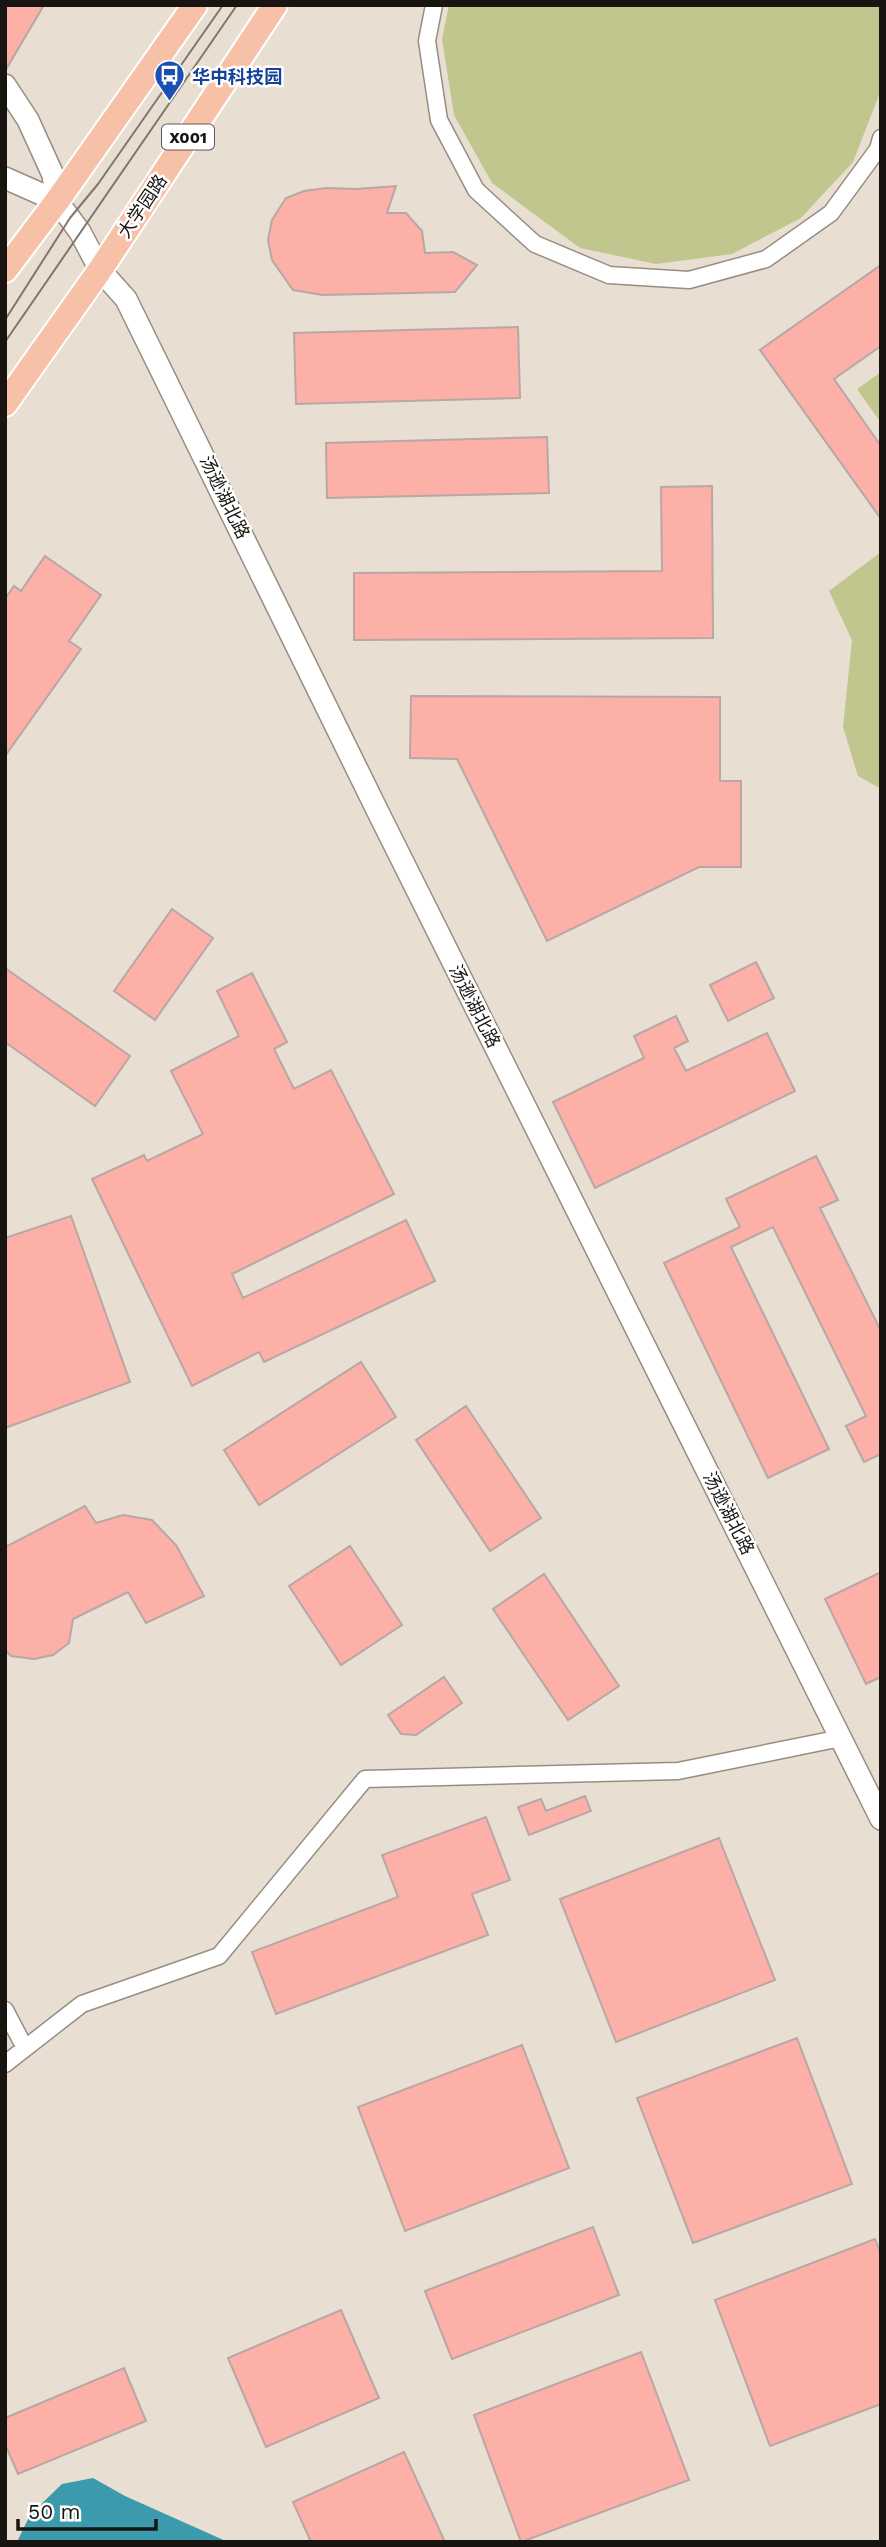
<svg xmlns="http://www.w3.org/2000/svg" width="886" height="2547" font-family="'Work Sans','Noto Sans SC',sans-serif">
<style>
.green{fill:#c1c68e}
.water{fill:#3b9aab}
.building{fill:#fcb0a7;stroke:#b8a7a5;stroke-width:2}
.lines{fill:none;stroke-linecap:round;stroke-linejoin:round}
.street-casing{stroke:#978d82;stroke-width:19}
.secondary-casing{stroke:#978d82;stroke-width:24}
.primary-casing{stroke:#fff;stroke-width:28}
.street{stroke:#fff;stroke-width:16}
.secondary{stroke:#fff;stroke-width:21}
.primary{stroke:#f6c1a7;stroke-width:24}
.tram{stroke:#7e776f;stroke-width:2}
.labels{text-anchor:middle;dominant-baseline:central;stroke-width:5;stroke-linejoin:round;paint-order:stroke}
.shield{fill:#fff;stroke:#5d5b58;stroke-width:2}
.shield-label{font-size:16px;font-weight:bold;fill:#181511}
.transit-label{font-size:18px;font-weight:bold;fill:#164399;stroke:#fff;text-anchor:start}
.street-label{font-size:18px;fill:#181511;stroke:#fff}
</style>
<rect width="100%" height="100%" fill="#e8ded2"/>
<!-- green -->
<path class="green" d="M449 5H881V90L853 162 801 218 732 254 656 264 580 248 492 183 454 115 442 39Z
M881 372V423L857 389Z
M881 552V789L858 776 843 727 852 640 829 591Z"/>
<!-- water -->
<path class="water" d="M93 2478 125 2496 228 2542H17L30 2515 62 2484Z"/>
<!-- building -->
<path class="building" d="M5 5H44L5 71Z
M396 186 387 213H406L422 231 425 253 453 252 477 265 455 292 323 295 293 290 272 260 268 240 272 220 286 198 304 191 326 188 356 189Z
M881 265V346L834 379 881 446V519L760 350Z
M518 327 520 398 296 404 294 333Z
M547 437 549 493 327 498 326 443Z
M712 486 713 638 354 640V573L662 571 661 487Z
M45 556 101 595 69 641 81 649 5 756V599L14 586 21 591Z
M411 696 720 697V781H741V867H699L547 941 457 759 410 758Z
M172 909 213 938 155 1020 114 991Z
M756 962 774 998 728 1021 710 985Z
M5 968 130 1056 95 1106 5 1042Z
M252 973 287 1042 274 1049 294 1089 331 1070 394 1194 232 1274 243 1298 406 1220 435 1281 264 1362 259 1352 192 1386 92 1179 144 1155 147 1161 203 1134 171 1071 239 1036 217 991Z
M676 1016 688 1041 674 1048 686 1071 767 1033 795 1091 595 1188 553 1102 644 1058 634 1036Z
M816 1156 838 1200 820 1208 881 1331V1454L864 1462 846 1426 866 1416 773 1227 731 1247 829 1449 768 1478 664 1263 740 1227 726 1199Z
M71 1216 130 1382 5 1428V1238Z
M361 1362 396 1417 259 1505 224 1450Z
M466 1406 541 1518 490 1551 416 1440Z
M85 1506 96 1523 123 1515 152 1520 176 1545 204 1596 146 1623 128 1592 73 1619 69 1643 53 1655 34 1659 11 1656 5 1650V1547Z
M350 1546 402 1625 341 1665 289 1586Z
M881 1572V1677L866 1684 825 1599Z
M544 1574 619 1686 568 1720 493 1609Z
M444 1677 462 1703 416 1735 401 1734 388 1715Z
M585 1796 591 1811 529 1835 518 1807 541 1799 546 1811Z
M486 1817 510 1880 472 1894 488 1935 276 2014 252 1952 398 1897 382 1855Z
M719 1838 775 1980 616 2042 560 1899Z
M797 2038 852 2184 693 2243 637 2098Z
M522 2045 569 2168 405 2231 358 2107Z
M593 2227 619 2295 452 2359 425 2291Z
M875 2239 881 2254V2404L770 2446 715 2300Z
M341 2310 379 2398 266 2447 228 2358Z
M641 2352 689 2480 521 2542 474 2415Z
M124 2368 146 2421 18 2474 5 2444V2418Z
M404 2452 445 2542H311L293 2502Z"/>
<g class="lines">
<defs>
<path id="street" d="M434 5 427 41 439 120 476 190 535 244 609 275 689 280 766 259 831 213 878 149 881 138
M5 2010 25 2048
M5 2064 82 2004 219 1956 365 1779 678 1771 841 1738"/>
<path id="secondary" d="M5 85 28 120 53 175 57 201 80 232 100 270 126 299 379 814 881 1819
M5 178 57 201"/>
<path id="primary" d="M5 270 57 201 195 5
M5 404 100 270 275 5"/>
</defs>
<!-- street casing -->
<use href="#street" class="street-casing"/>
<!-- secondary casing -->
<use href="#secondary" class="secondary-casing"/>
<!-- primary casing -->
<use href="#primary" class="primary-casing"/>
<!-- street -->
<use href="#street" class="street"/>
<!-- secondary -->
<use href="#secondary" class="secondary"/>
<!-- primary -->
<use href="#primary" class="primary"/>
<!-- tram -->
<path class="tram" d="M5 320 70 218 98 184 223 5
M5 342 237 5"/>
</g>
<!-- icons -->
<defs>
<symbol id="bus-pin" viewBox="-11 -11 22 30"><path d="M0 17L-7.5 6A9.5 9.5 0 1 1 7.5 6Z" fill="#1a4fb4" stroke="#fff"/><path d="M-5-6H5V4H4V6H2V4H-2V6H-4V4H-5ZM-3.5-4V0h7V-4ZM-3.5 1.2v1.5H-2V1.2ZM2 1.2v1.5H3.5V1.2Z" fill="#fff"/></symbol>
</defs>
<g fill-rule="evenodd">
<use href="#bus-pin" x="152" y="58" width="35" height="47"/>
</g>
<g class="labels">
<!-- shield labels -->
<rect class="shield" x="162" y="124.5" width="52" height="25" rx="5"/>
<g class="shield-label">
<text x="188" y="137">X001</text>
</g>
<!-- transit labels -->
<g class="transit-label">
<text x="192" y="76">华中科技园</text>
</g>
<!-- street labels -->
<g class="street-label">
<text transform="translate(142 206) rotate(-56)">大学园路</text>
<text transform="translate(225 497) rotate(64)">汤逊湖北路</text>
<text transform="translate(475 1006) rotate(63)">汤逊湖北路</text>
<text transform="translate(729 1513) rotate(63)">汤逊湖北路</text>
</g>
</g>
<!-- border -->
<rect width="886" height="2547" fill="none" stroke="#181511" stroke-width="14"/>
<!-- scale -->
<path d="M18 2519v10h138v-10" fill="none" stroke="#181511" stroke-width="3.5"/>
<text x="28" y="2519" font-size="21" fill="#181511" stroke="#ffffff" stroke-width="5" paint-order="stroke">50 m</text>
</svg>
